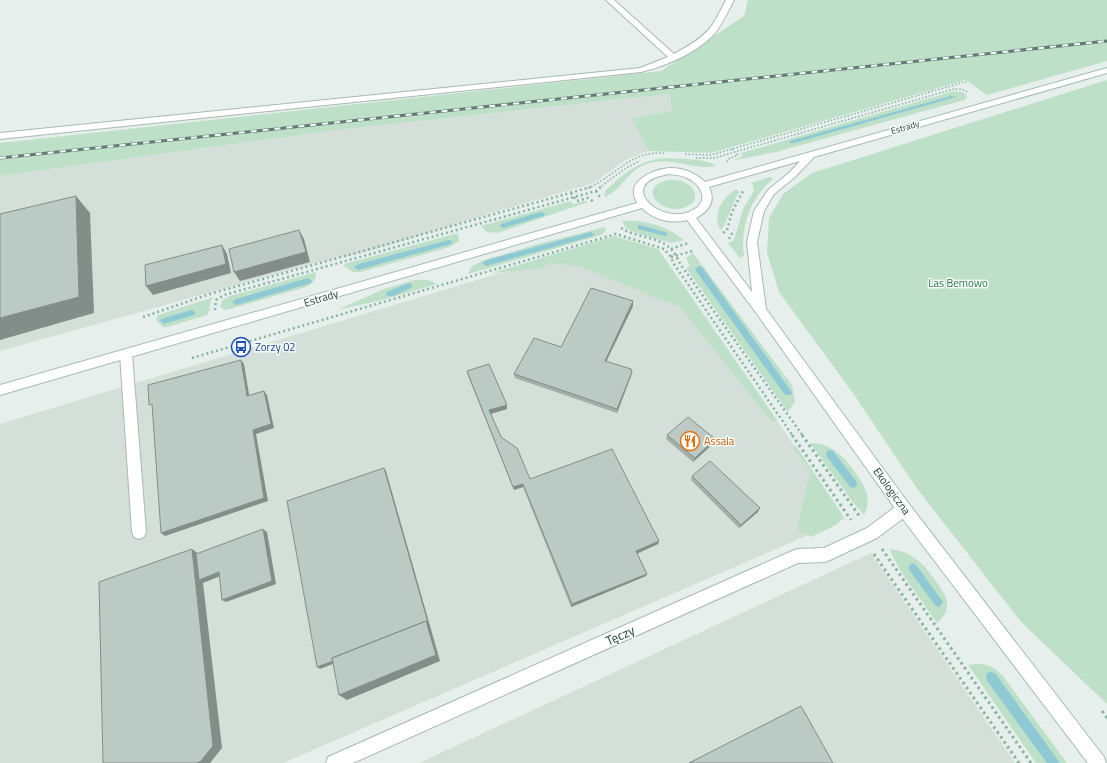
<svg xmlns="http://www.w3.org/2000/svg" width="1107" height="763" font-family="'Titillium Web',sans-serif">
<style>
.built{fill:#d4dfda}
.green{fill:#bfe0c8}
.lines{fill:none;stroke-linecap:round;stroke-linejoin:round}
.stream{fill:#8ec9d4;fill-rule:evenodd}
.lane-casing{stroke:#a8b8b2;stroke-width:2}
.street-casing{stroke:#a8b8b2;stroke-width:2}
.secondary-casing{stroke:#a4bbb3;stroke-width:2}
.path-far2{stroke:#86b3a5;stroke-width:1.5;stroke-dasharray:1.5 2;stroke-linecap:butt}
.path-far1{stroke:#86b3a5;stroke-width:2.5;stroke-dasharray:2 3;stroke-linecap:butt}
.path{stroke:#86b3a5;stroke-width:3;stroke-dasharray:2.5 3.5;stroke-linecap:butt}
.lane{fill:#fff;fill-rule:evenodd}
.street{fill:#fff;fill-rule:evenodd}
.secondary{fill:#fff;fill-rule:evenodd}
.rail-casing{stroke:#5f7d75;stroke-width:3}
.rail{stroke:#f7fbf9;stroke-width:2;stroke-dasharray:6;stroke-linecap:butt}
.wall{fill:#a1aea9}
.shaded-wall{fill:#838d89}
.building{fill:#bbcac4;stroke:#838d89}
.labels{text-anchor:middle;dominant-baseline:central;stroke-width:3;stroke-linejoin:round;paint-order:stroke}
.far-street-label{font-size:9px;fill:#24423a;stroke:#f7fbf9}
.park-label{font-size:11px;fill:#2d7a4b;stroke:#f7fbf9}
.street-label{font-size:11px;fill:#24423a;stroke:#f7fbf9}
.transit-label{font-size:11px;fill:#164399;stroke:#f7fbf9;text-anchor:start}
.food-label{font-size:11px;fill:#c56008;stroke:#f7fbf9;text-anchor:start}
.near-street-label{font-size:13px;fill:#24423a;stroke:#f7fbf9}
</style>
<rect width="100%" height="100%" fill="#e6efeb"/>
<!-- built -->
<path class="built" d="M671 94 672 111 632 118 648 151 625 160 594 183 492 213 370 251 320 262 0 351V176L329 131Z
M616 238 659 251 845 519 283 763H0V424Z
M871 553 1015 763H419Z"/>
<!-- green -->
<path class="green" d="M748 0H1107V61L987 95 966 80 711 153 648 151 632 118 672 111 670 94 329 131 0 176V143L661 71 744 16Z
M1107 80V704L1022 623 918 490 855 396 779 292 767 253 769 218 783 194 812 173Z
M954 91 962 92 966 94 967 98 964 100 776 152 731 161 743 156 741 153Z
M665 158C678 159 707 158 716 166 693 171 671 155 646 164 627 171 622 190 605 197L604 194 607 189C625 173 640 160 665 158Z
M770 177 773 179C750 198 740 227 744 256L740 258 728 243 734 240 743 209 754 191 753 185 751 183Z
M669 180C674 180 680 180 684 182 697 188 700 201 686 207 662 217 634 187 669 180Z
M737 189 739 192C734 200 725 227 721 230 711 215 723 196 737 189Z
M571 201 573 204 585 201 588 202 498 233 487 232 481 226Z
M622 221C644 219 667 226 684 240L671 243 636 233 626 228Z
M605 227 606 231 601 235 468 274 471 267 482 261 538 244Z
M458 233 459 241 450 247 361 272H353L344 266V264Z
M614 236 658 249 777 420 772 422 680 307 578 266H566L565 263 545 265V268L492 273Z
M693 253 792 385 795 402 788 412 686 268 690 266 686 258Z
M316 272C316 279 313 284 306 287L226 310 223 309 220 306 223 300 230 296Z
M415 280H429L437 284 382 300 337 310 384 289Z
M214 297C208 302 212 309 207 315L167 327H163L156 320 158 315Z
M810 443C833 443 845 458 857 475 866 488 872 499 864 515L852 501Z
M796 446 842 514V518L838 524 811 537 797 530 810 471 793 447Z
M889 549C896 550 902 551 908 554 920 560 927 569 935 580 946 595 955 608 937 623L901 572Z
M977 664C989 664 994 667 1003 676L1067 763H1036L968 665Z"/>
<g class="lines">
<!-- stream -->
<path class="stream" d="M951 96 956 97 794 143H790L789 142 790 141Z
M540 212H542L545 214 544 216 503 228 500 226 501 224Z
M638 225H640L665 232 668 234 665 236 638 229Z
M591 232 594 234 593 236 486 266 482 263 486 260Z
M449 240H451L452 242 451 244 358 270 354 267 358 264Z
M699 266 702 267 791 391 792 393 791 395H785L696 271 695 269Z
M308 278 312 281 311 283 236 305 232 302 236 299Z
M408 283 411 284 412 286 411 288 393 296H387L386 294 387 292Z
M191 310 194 311 195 313 194 315 164 324 160 321 161 319Z
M830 450 833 451 856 481 857 484 856 487 853 488 850 487 827 457 826 454 827 451Z
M913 563 916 565 941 599 943 602 941 605 938 607 935 605 910 571 908 568 910 565Z
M991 672 995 673 1060 763H1047L987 681 986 677 987 673Z"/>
<defs>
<path id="lane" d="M606 0H614L674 54C687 47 701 39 710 28 717 19 721 9 726 0H734C728 11 723 23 715 33 697 53 666 66 641 72L0 139V133L640 68 668 57Z
M126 349 130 351 132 354 146 532 144 537 139 539 134 537 132 532 120 354 122 351Z"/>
<path id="street" d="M904 503 909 504 911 509 909 514 877 538 830 560 825 562 798 563 353 763H326L328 757 792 551 797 549 824 548 867 528 899 504Z"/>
<path id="secondary" d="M1107 68V73L814 157 795 177 774 194 764 211 757 242 766 309 909 504 1104 757 1106 763H1088L899 514 757 314 687 220C671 224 654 220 642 208L0 395V385L637 203C636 200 634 197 634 194 631 178 658 168 671 168 683 168 696 173 705 182ZM800 161 789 173 768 190 754 211 747 242 752 292 696 218C709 211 716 201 709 187ZM669 174C675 175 681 175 687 178 701 184 710 201 693 210 665 226 623 192 654 178 659 176 664 175 669 174Z"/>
</defs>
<!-- lane casing -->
<use href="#lane" class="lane-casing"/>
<!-- street casing -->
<use href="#street" class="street-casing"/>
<!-- secondary casing -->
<use href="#secondary" class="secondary-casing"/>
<!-- path-far2 -->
<path class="path-far2" d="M685 154 711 155 968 81
M696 158H714L954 89H961L968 92
M727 162 728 159 738 155 732 149
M588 188C607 180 622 163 641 156 649 153 658 153 666 153
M599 188 626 168 640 161"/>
<!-- path-far1 -->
<path class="path-far1" d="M596 191 601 199
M571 193 577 201 588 198 594 202
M621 228C636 238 658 236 671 249 675 253 678 260 681 265L803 436
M723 233 727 230 732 212 743 191
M729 239 734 230
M671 249 688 243
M671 257 693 251
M215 310 216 300 224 295 596 191 601 187
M143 317 213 293 591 187
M192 358 616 234 664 249 671 257 674 264 793 436"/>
<!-- path -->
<path class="path" d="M792 435 851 520
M802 435 860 517
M882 549 1031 763
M874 554 1019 763
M1102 711 1107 718"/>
<!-- lane -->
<use href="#lane" class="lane"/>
<!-- street -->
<use href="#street" class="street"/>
<!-- secondary -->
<use href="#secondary" class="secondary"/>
<defs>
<path id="rail" d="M0 158 1107 41"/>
</defs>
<!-- rail casing -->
<use href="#rail" class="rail-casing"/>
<!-- rail -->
<use href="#rail" class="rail"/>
</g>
<!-- wall -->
<path class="wall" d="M633 306 606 362 632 372 631 376 617 413 515 378 514 374Z
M467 371 507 409 491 414 501 437 530 479 659 541 658 544 637 554 647 574 646 576 571 607 523 487 514 490 468 376Z
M667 435 714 443 693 462 666 439Z
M692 476 758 512 739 528 691 480Z"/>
<!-- shaded-wall -->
<path class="shaded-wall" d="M76 196 90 213 94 313 0 340V318Z
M299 230 304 239 310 262 240 281 234 272Z
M222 245 227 254 231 273 153 295 146 286Z
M633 301V306L604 366 605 361Z
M241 360 244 364 250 400 247 396Z
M632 372 631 376 617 413V409Z
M264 391 267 395 274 428 256 434 268 501 165 536 161 533 253 430Z
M507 405V409L490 414 489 410Z
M715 439 714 443 693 462 695 458Z
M384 468 386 471 440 661 347 700 339 695 338 662 320 669 317 667 426 621Z
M523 484V487L514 490 513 487Z
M760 508 758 512 739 528 741 525Z
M263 529 267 532 276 584 226 602 222 600Z
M659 541 658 544 635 554 636 551Z
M192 549 200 555 223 575 203 583 222 748 210 763H197Z
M647 574 646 576 571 607 572 604Z"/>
<!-- building -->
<path class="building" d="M76 196 79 297 0 318V214Z
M299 230 306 252 234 272 229 249Z
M222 245 226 264 146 286 145 265Z
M591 288 633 301 605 361 631 369 632 372 617 409 514 374 534 338 561 347Z
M241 360 247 396 264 391 271 424 253 430 264 498 161 533 152 404 149 405 148 385Z
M489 364 507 405 489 410 501 437 517 448 530 479 612 449 659 541 636 551 647 574 572 604 523 484 513 487 467 371Z
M688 417 715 439 695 458 667 435Z
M710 461 760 508 741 525 692 476Z
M384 468 429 626 426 621 332 658 333 661 317 667 287 501Z
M263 529 272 581 222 600 219 572 199 580 196 554Z
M192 549 213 746 201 761 197 763H103L99 582Z
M426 621 436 655 339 695 332 658Z
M801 706 833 763H689Z"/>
<!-- icons -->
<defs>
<symbol id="bus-ring" viewBox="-11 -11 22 22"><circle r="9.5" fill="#f7fbf9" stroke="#1a4fb4" stroke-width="1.5"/><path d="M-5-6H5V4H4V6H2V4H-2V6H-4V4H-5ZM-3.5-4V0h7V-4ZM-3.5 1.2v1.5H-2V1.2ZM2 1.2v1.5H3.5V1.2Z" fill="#1a4fb4"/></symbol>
<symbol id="restaurant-ring" viewBox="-11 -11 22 22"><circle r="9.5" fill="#f7fbf9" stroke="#e8710a" stroke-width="1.5"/><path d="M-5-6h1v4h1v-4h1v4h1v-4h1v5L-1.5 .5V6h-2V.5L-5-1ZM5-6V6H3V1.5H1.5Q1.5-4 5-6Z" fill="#e8710a"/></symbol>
</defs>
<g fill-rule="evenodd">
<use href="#bus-ring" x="230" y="336" width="22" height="22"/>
<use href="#restaurant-ring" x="679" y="430" width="22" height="22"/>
</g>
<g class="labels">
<!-- far-street labels -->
<g class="far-street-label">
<text transform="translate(905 127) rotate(-16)">Estrady</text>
</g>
<!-- park labels -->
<g class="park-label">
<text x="958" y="283">Las Bemowo</text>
</g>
<!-- street labels -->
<g class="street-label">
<text transform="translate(321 298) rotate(-17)">Estrady</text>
<text transform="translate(892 491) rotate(54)">Ekologiczna</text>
</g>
<!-- transit labels -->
<g class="transit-label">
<text x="255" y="347">Zorzy 02</text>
</g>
<!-- food labels -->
<g class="food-label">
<text x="704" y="441">Assala</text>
</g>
<!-- near-street labels -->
<g class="near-street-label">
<text transform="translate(620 635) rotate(-24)">Tęczy</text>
</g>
</g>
</svg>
